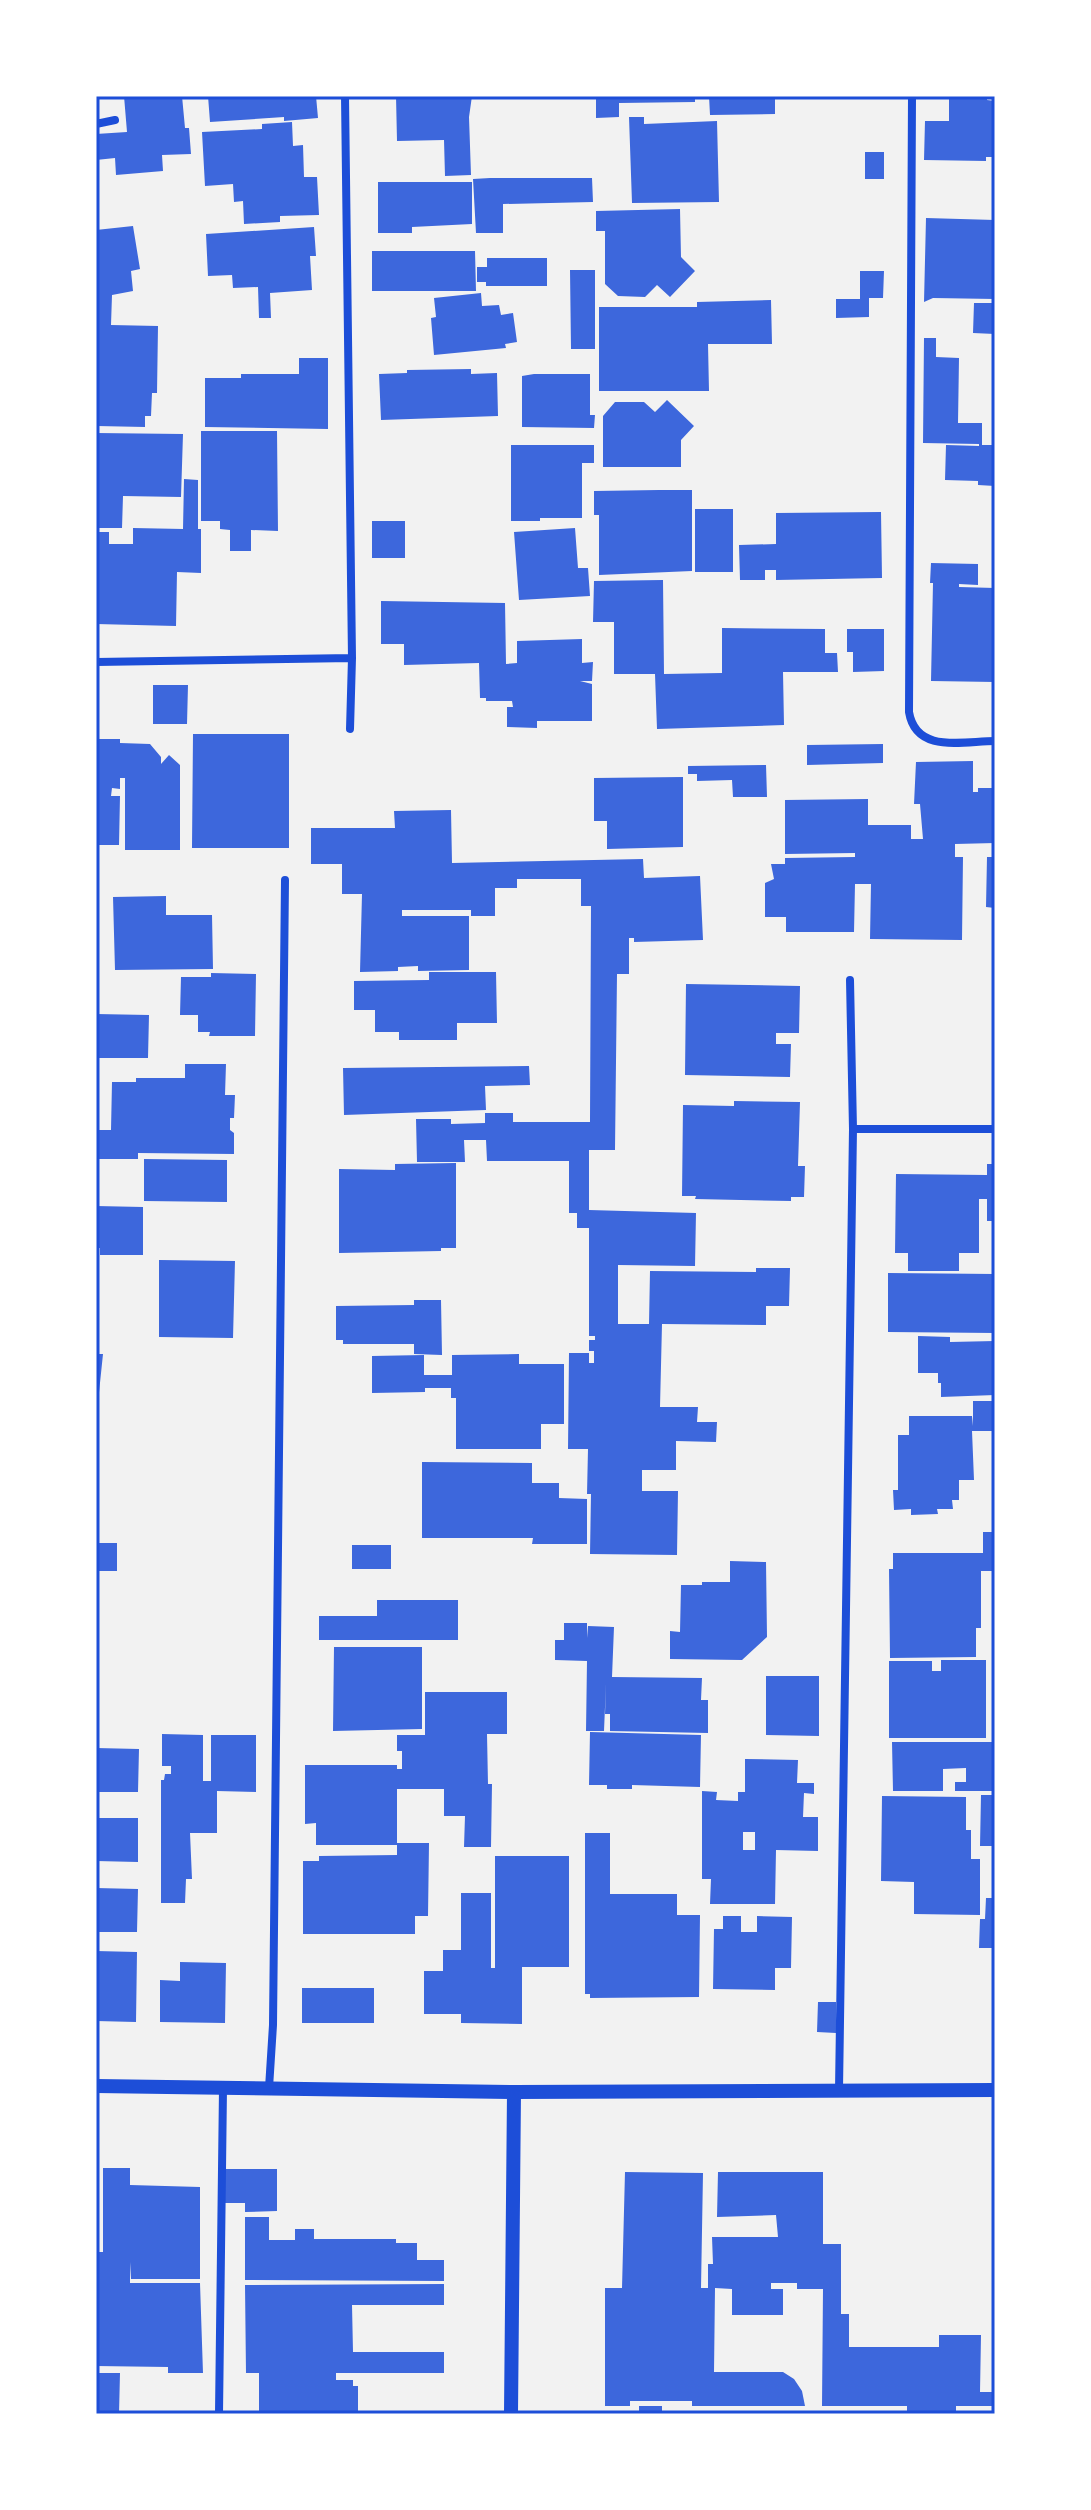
<svg xmlns="http://www.w3.org/2000/svg" width="1091" height="2510" font-family="Raleway,sans-serif">
<style>
.building{fill:#3d67dc;fill-rule:evenodd}
.lines{fill:none;stroke-linecap:round;stroke-linejoin:round}
.minor{stroke:#1d4ed8;stroke-width:8}
.tertiary{stroke:#1d4ed8;stroke-width:14}
.neatline{fill:none;stroke:#1d4ed8;stroke-width:3}
</style>
<rect width="100%" height="100%" fill="#f2f2f2"/>
<!-- building -->
<path class="building" d="M124 96H182L185 128H189L191 154 162 155 163 171 116 175 115 158 96 160V134L127 132Z
M208 96H316L318 118 284 121V117L210 122Z
M396 96H472L469 117 471 175 445 176 444 140 397 141Z
M596 96H695V102L619 103V117L596 118Z
M709 96H775V114L710 115Z
M949 96H987V100L995 101V157H986V161L924 160 925 121H949Z
M629 117H644V124L717 121 719 202 632 203Z
M292 122 293 146 303 145 304 177H317L319 215 280 216V222L244 224 243 201 234 202 233 184 205 186 202 132 262 129V124Z
M865 152H884V179H865Z
M490 178H592L593 202 503 204V233H476L473 179Z
M378 182H472V224L412 227V233H378Z
M680 209 681 257 695 271 670 297 657 285 645 297 618 296 605 284V231H596V211Z
M926 218 995 220V299L933 298 924 302Z
M133 226 140 269 131 271 133 291 112 295 111 325 158 326 157 393H152L151 416H145V427L97 426 96 230Z
M314 227 316 256H310L312 290 270 293 271 318H259L258 287 233 288 232 275 208 276 206 234Z
M372 251H475L476 291H372Z
M487 258H547V286H486V282H477V267H487Z
M570 270H595V349H571Z
M860 271H884L883 298H869V317L836 318V299H860Z
M481 293 482 306 499 305 501 315 513 313 517 342 505 344 506 348 434 355 431 318 436 317 434 298Z
M771 300 772 344H708L709 391H599V307H697V302Z
M974 303H995V334L973 333Z
M924 338H936V357L959 358 958 423H982V445H995V486L978 485V481L945 480 946 445 979 446V444L923 443Z
M299 358H328V429L205 427V378H241V374H299Z
M471 369V374L497 373 498 416 381 420 379 374 407 373V370Z
M534 374H590V415H595L594 428 522 427V376Z
M667 400 694 426 681 440V467H603V416L615 402H644L655 412Z
M201 431H277L278 531 251 530V551H230V530L220 529V521H201Z
M96 433 183 434 181 497 123 496 122 528H96Z
M511 445H594V463H582V518H540V521H511Z
M184 479 198 480V529H201V573L177 572 176 626 96 624V532H109V544H133V528L183 529Z
M659 490H692V571L599 575V515H594V491Z
M695 509H733V572H695Z
M881 512 882 578 776 580V570H765V580H740L739 545 776 544V513Z
M372 521H405V558H372Z
M575 528 578 568H588L590 596 519 600 514 532Z
M931 563 978 564V585L959 584V587L995 588V682L931 681 933 583H930Z
M663 580 664 674 722 673V628L825 629V653H837L838 672H783L784 725 657 729 655 674H614V622H593L594 581Z
M381 601 505 603 506 664 517 663V641L582 639V663L593 662 592 681H580L592 684V721H537V728L507 727V707H513L512 701H486V698H480L479 663 404 665V644H381Z
M847 629H884V671L853 672V652H847Z
M153 685H188L187 724H153Z
M193 734H289V848H192Z
M96 739H120V743L150 744 161 757V764L169 755 180 765V850H125V778H120V789L112 788 111 796H120L119 845H96Z
M883 744V763L807 765V745Z
M973 761V792H978V788H995V843L955 844V857H963L962 940 870 939 871 884H855L854 932H786V917H765V883L774 879 771 864H785V858L855 857V853L785 854V800L868 799V825H911V839H923L920 804H914L916 762Z
M766 765 767 797H733L732 780 697 781V774H688V766Z
M683 777V847L607 849V821H594V778Z
M451 810 452 863 643 859 644 878 700 876 703 940 634 942V938H629V974H617L615 1150H589V1210L696 1213 695 1266 618 1265V1324H649L650 1271 756 1272V1268H790L789 1306H766V1325L662 1324 660 1407H698L697 1422H717L716 1442 676 1441V1470H642V1491H678L677 1555 590 1554 591 1494H587L588 1449H568L569 1353H589V1363H594V1351H589V1340H595V1336H589V1228H577V1213H569V1161H487L486 1140H464L465 1162H417L416 1119H451V1124L485 1123V1113H513V1122H590L591 906H581V879H517V888H495V916H471V910H402V916H469V970L418 971V966L398 967V971L360 972 362 894H342V864H311V828H395L394 811Z
M987 857H995V908L986 907Z
M166 896V915H212L213 969 115 970 113 897Z
M429 972H496L497 1023H457V1040H399V1032H375V1010H354V981L429 980Z
M211 973 256 974 255 1036H209L210 1032H198V1015H180L181 977H211Z
M686 984 800 986 799 1033H776V1044H791L790 1077 685 1075Z
M96 1014 149 1015 148 1058H96Z
M185 1064H226L225 1095H235L234 1118H230V1130L234 1133V1154L138 1153V1159H96V1130H111L112 1082H136V1078H185Z
M529 1066 530 1085 485 1086 486 1110 344 1115 343 1068Z
M734 1101 800 1102 798 1166H805L804 1197H791V1201L695 1199 696 1196H682L683 1105 734 1106Z
M144 1159 227 1160V1202L144 1201Z
M456 1163V1248H441V1251L339 1253V1169L395 1170V1164Z
M987 1164H995V1221H987V1199H979V1253H959V1271H908V1253H895L896 1174 987 1175Z
M96 1206 143 1207V1255H100V1248H96Z
M159 1260 235 1261 233 1338 159 1337Z
M888 1273 995 1274V1333L888 1332Z
M414 1300H441L442 1355 414 1354V1344H343V1340H336V1306L414 1305Z
M918 1336 950 1337V1342L995 1341V1395L941 1397V1383H938V1373H918Z
M96 1354H103L98 1402H96Z
M519 1354V1364H564V1424H541V1449H456V1398H451V1388H425V1392L372 1393V1356L424 1355V1375H452V1355Z
M973 1401H995V1431H972L974 1480H959V1500H952L953 1509H937L938 1514 911 1515V1509L894 1510 893 1490H898V1435H909V1416H972L973 1426Z
M422 1462 532 1463V1483H559V1498L587 1499V1544H532L533 1538H422Z
M983 1532H995V1571H981V1628H976V1657L890 1658 889 1569H893V1553H983Z
M96 1543H117V1571H96Z
M352 1545H391V1569H352Z
M730 1561 766 1562 767 1637 742 1660 670 1659V1631L680 1632 681 1585H702V1582H730Z
M377 1600H458V1640H319V1616H377Z
M564 1623H587V1638L588 1626 614 1627 612 1677 702 1678 701 1700H708V1733L610 1731V1714H605L606 1683 604 1731H586L587 1661 555 1660V1640H564Z
M334 1647H422V1729L333 1731Z
M941 1660H986V1738H889V1661H932V1671H941Z
M766 1676H819V1736L766 1735Z
M425 1692H507V1734H487L488 1784H492L491 1847H464L465 1816H444V1789H397V1843H429L428 1916H415V1934H303V1861H319V1856L397 1855V1845H316V1823L305 1824V1765H397V1769H402V1751H397V1735H425Z
M590 1732 701 1735 700 1787 632 1785V1789H607V1785H589Z
M162 1734 203 1735V1781H211V1735H256V1792L217 1791V1833H190L192 1879H186L185 1903H161V1780H164L165 1774H171V1766H162Z
M892 1742H995V1791H955V1782H966V1768L943 1769V1791H893Z
M96 1748 139 1749 138 1792H96Z
M745 1759 798 1760 797 1783H814V1794L804 1793 803 1817H818V1851L776 1850 775 1904H710L711 1879H702V1791L717 1792 716 1800 738 1801V1792H745ZM743 1832H755V1850H743Z
M981 1795H995V1846H980Z
M882 1796 966 1797V1830H971V1859H980V1915L914 1914V1882L881 1881Z
M96 1818H138V1862L96 1861Z
M585 1833H610V1894H677V1915H700L699 1997 590 1998V1994H585Z
M495 1856H569V1967H522V2024L461 2023V2014H424V1971H443V1950H461V1893H491V1968H495Z
M96 1888 138 1889 137 1932H96Z
M986 1898H995V1948H979L980 1919H985Z
M723 1916H741V1932H757V1916L792 1917 791 1968H775V1990L713 1989 714 1929H723Z
M96 1951 137 1952 136 2022 96 2021Z
M180 1962 226 1963 225 2023 160 2022V1980L180 1981Z
M302 1988H374V2023H302Z
M818 2002H836V2033L817 2032Z
M103 2168H130V2185L200 2187V2279H131L130 2262V2283H200L203 2373H168V2367L96 2366V2252H103Z
M223 2169H277V2211L245 2212V2203H223Z
M625 2172 703 2173 701 2288H708V2264H713L712 2237H778L776 2215 717 2217 718 2172H823V2244H841V2314H849V2347H939V2335H981L980 2392H995V2406H956V2414H907V2406H822L823 2289H797V2283H771V2289H783V2315H732V2289L715 2288 714 2372H783L794 2379 802 2391 805 2406H692V2401H630V2406H605V2288H622Z
M245 2217H269V2240H295V2229H314V2239H396V2243H417V2260H444V2281L245 2280Z
M444 2284V2305H352L353 2352H444V2373H336V2380H353V2386H358V2414H259V2373H246L245 2285Z
M96 2373H120L119 2414H96Z
M639 2406H662V2414H639Z"/>
<g class="lines">
<!-- minor -->
<path class="minor" d="M345 96 352 658 350 729
M912 96 909 712C916 754 963 741 995 741
M96 124 115 120
M96 662 352 658
M853 1129H995
M269 2088 273 2025 285 880
M839 2090 853 1129 850 980
M219 2414 223 2088"/>
<!-- tertiary -->
<path class="tertiary" d="M96 2086 514 2092 995 2090
M511 2414 514 2092"/>
</g>
<!-- border -->
<rect width="1091" height="2510" fill="none" stroke="#ffffff" stroke-width="196"/>
<rect x="98" y="98" width="895" height="2314" class="neatline"/>
</svg>
